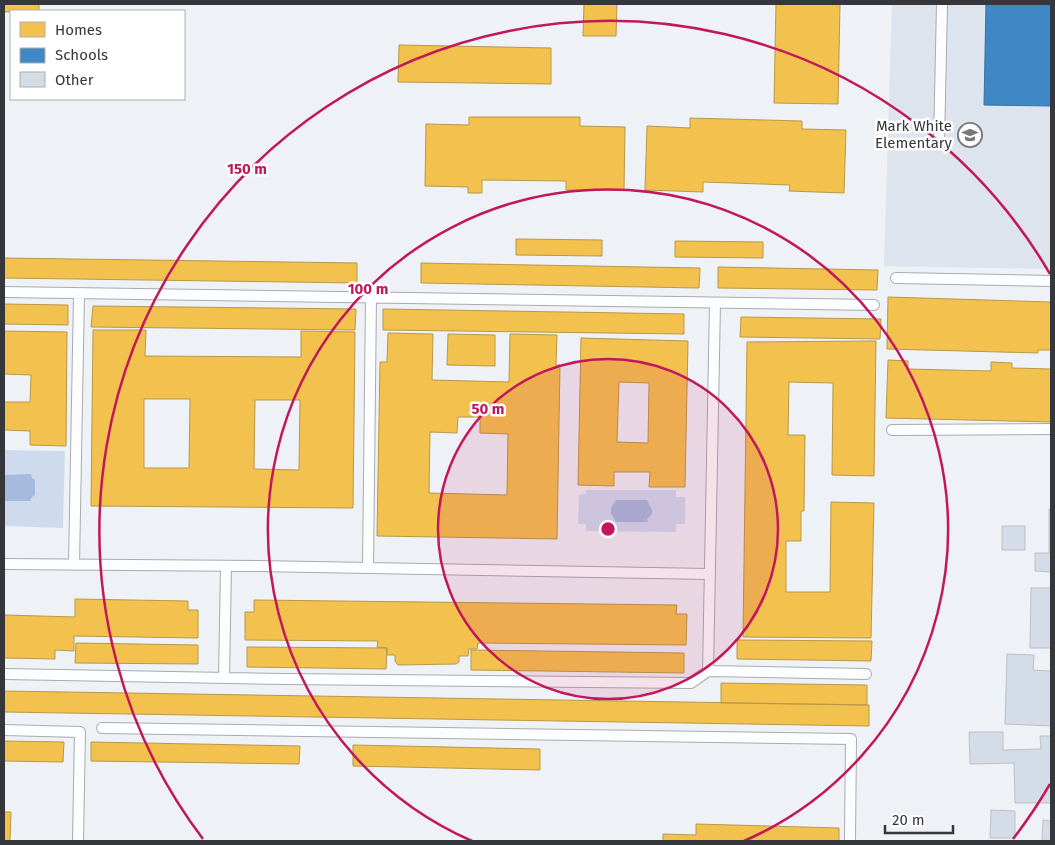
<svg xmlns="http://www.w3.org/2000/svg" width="1055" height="845" font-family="'Fira Sans',sans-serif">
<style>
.built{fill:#dde4ee}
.green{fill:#cedbef}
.water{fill:#a5bbde}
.homes{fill:#f2c14e;stroke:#b99848;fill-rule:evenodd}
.schools{fill:#3f88c5;stroke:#3c709b}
.building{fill:#d4dce7;stroke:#bec0c4}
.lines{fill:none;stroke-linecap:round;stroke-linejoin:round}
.service-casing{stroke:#a9abae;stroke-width:12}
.service{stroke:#fcfdfe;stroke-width:10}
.ring{fill:none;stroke:#c2185b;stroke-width:2.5}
.labels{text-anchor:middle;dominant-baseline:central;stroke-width:5;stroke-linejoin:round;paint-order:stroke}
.poi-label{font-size:15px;fill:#35373a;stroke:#fff;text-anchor:end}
.centre{fill:#c2185b;stroke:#fff;stroke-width:2.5}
.ring-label{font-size:15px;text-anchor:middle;font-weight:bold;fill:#c2185b;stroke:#fff;stroke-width:5;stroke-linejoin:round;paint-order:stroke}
</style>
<rect width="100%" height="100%" fill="#eef1f6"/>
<!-- built -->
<path class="built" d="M892 4H1051V269L884 266Z"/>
<!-- green -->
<path class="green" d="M4 450 65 451 63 528 4 526Z
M586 490H676V497H685V524H676V532L586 531V524H578L579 495 586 494Z"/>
<!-- water -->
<path class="water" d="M31 474 32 478 35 480V495L32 497 30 501H4V475Z
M616 500H647L652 510V514L647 519 648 522H616L611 513V508Z"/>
<!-- homes -->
<path class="homes" d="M4 4H39V11L4 12Z
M584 4H617L616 36H583Z
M776 4H840L838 104 774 103Z
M399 45 551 48V84L398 82Z
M469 117H580V126L625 127 624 190H566V181L482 180V193H468V187L425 186 426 124 469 125Z
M690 118 802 121V129L846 130 844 193 789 191 790 185 703 182V192L645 190 647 126 690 128Z
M516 239 602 240V256L516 255Z
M675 241 763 242V258L675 257Z
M4 258 357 263V283L4 278Z
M421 263 700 268 699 288 421 283Z
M718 267 878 270 877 290 718 288Z
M888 297 1051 302V350H1038V353L887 349Z
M4 304 68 305V325L4 324Z
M93 306 356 309 355 330 91 327Z
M383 309 684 314V334L383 330Z
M741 317 881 319 880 339 740 337Z
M93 330H146L145 356 301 357V331L355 332 353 508 91 506ZM144 399H190L189 468H144ZM255 400H300L299 470 254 469Z
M4 331 67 332 66 446 30 445V431L4 430V402H30L31 375 4 374Z
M388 333 433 334 432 380 509 382 510 334 557 335 556 365H560L557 539 377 536 380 362H387ZM458 417H480V433L508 434 507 495 429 493 430 432 457 433Z
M448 334 495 335V366L447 365Z
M581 338 688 341 685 487H649L650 472H614V486L578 485ZM619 382 649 383 648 443 617 442Z
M876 341 874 476 832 475 833 383 789 382 788 435H805L804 511H801V541H786V592H830L831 502 874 503 871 638 743 637 747 342Z
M888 360 908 361V369L991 371V362L1012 363V368L1051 369V422L886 418Z
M75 599 188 601V610H198V638L74 636V651L55 650V659L4 658V615L75 617Z
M254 600 677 605 676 614H687L686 645 478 643 477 649H469L468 656H459V662L456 664 398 665 395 661V655H387V648L377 647 378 641 245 640V612H254Z
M737 640 872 641 871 661 737 659Z
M76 643 198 645V664L75 663Z
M247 647 387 648 386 669 247 667Z
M471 650 684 653V673L471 670Z
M721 683 867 685V705L721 703Z
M4 691 869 705V726L4 712Z
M4 741 64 742 63 762 4 761Z
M91 742 300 746 299 764 91 761Z
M353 745 540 749V770L353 766Z
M4 812H11L10 841H4Z
M696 824 839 828V841H663V834L696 835Z"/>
<!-- schools -->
<path class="schools" d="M986 4H1051V106L984 105Z"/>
<!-- building -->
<path class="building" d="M1049 509H1051V572L1035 571V553H1049Z
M1002 526H1025V550H1002Z
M1031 588H1051V648H1030Z
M1007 654 1034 655 1033 670 1051 671V726L1005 724Z
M969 732H1003V750L1041 749 1040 736H1051V803H1015L1014 763 970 764Z
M991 810 1015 811V838H990Z
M1043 820 1051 821V841H1042Z"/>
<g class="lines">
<defs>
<path id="service" d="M939 143 942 4
M896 278 1051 281
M4 292 874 305
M892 430 1051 429
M4 564 257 566 709 574
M74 565 79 294
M368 568 371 297
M708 671 866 674
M4 674 284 679 691 683 708 671 715 303
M224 678 226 566
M102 728 851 739 850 841
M4 730 80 732 78 841"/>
</defs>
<!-- service casing -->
<use href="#service" class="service-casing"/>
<!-- service -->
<use href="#service" class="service"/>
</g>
<!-- distance rings -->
<circle cx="608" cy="529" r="170" fill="#c2185b" fill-opacity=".12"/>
<g class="ring">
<circle cx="608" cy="529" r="170"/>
<path d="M472 841A340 340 0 1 1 744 841"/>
<path d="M1050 784A510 510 0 0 1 1013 839M203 839A510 510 0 1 1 1050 274"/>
</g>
<!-- icons -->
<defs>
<symbol id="school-ring" viewBox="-11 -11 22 22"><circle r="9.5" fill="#fff" stroke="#76787c" stroke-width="1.5"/><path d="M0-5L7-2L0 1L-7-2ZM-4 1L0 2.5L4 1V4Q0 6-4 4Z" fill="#76787c"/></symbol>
</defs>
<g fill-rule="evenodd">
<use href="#school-ring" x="956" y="121" width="28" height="28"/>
</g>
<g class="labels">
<!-- poi labels -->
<g class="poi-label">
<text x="952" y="126">Mark White<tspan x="952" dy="17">Elementary</tspan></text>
</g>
</g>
<circle cx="608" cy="529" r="8" class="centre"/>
<g class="ring-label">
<text x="247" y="174">150 m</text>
<text x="368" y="294">100 m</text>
<text x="488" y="414">50 m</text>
</g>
<!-- border -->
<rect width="1055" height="845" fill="none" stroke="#35373a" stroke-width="10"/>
<!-- legend -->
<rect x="10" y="10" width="175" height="90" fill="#ffffff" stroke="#aeafb0"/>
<rect x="20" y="22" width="25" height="15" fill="#f2c14e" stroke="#aeafb0"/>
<text x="55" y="35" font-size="15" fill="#35373a">Homes</text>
<rect x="20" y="48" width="25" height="15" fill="#3f88c5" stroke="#aeafb0"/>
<text x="55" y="60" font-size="15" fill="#35373a">Schools</text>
<rect x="20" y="72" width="25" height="15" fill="#d4dce7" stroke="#aeafb0"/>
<text x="55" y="85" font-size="15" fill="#35373a">Other</text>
<!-- scale -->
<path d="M885 825v8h68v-8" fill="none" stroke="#35373a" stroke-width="2.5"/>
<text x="892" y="825" font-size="15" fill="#35373a" stroke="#ffffff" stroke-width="4" paint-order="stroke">20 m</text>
</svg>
